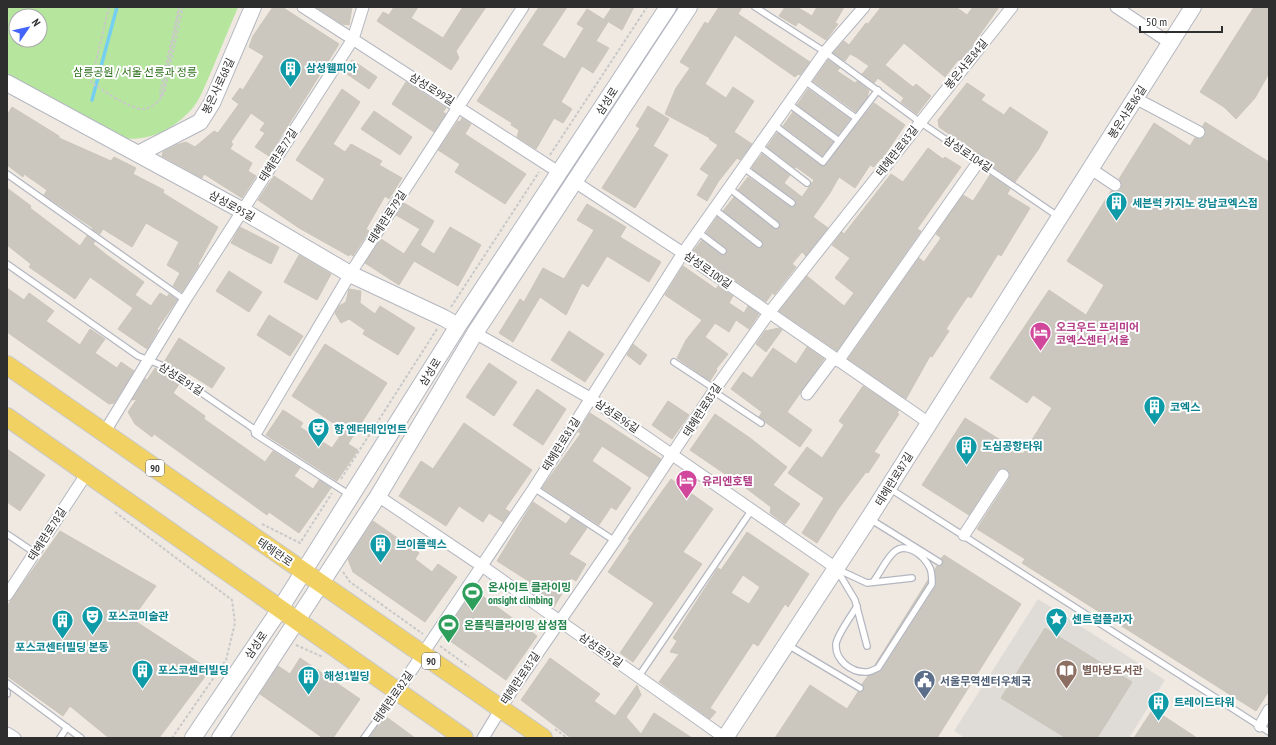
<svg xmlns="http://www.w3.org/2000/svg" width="1276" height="745" font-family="'PT Sans Narrow','Noto Sans KR',sans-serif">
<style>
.green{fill:#b6e59e;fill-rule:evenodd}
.plaza{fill:#dfdcd8}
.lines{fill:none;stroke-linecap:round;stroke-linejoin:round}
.stream{stroke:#75cff0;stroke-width:3.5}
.building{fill:#cbc7bf;stroke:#cbc5ba;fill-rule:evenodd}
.lane-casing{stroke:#b4b7c1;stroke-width:8}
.street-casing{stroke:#b4b7c1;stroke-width:13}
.secondary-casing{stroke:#b4b7c1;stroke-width:18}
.primary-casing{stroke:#c9c9c9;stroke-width:20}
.path{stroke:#c9c9c9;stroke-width:2;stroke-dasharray:3 2;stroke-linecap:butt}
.lane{stroke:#fff;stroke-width:5.5}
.street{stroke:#fff;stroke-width:11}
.secondary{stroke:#fff;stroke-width:16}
.primary{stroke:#f2d163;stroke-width:18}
.labels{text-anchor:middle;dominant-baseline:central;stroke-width:4;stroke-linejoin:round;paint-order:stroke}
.shield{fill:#fff;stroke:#6d6d6d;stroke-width:1}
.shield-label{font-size:10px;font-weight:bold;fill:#2e2e2e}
.street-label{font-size:11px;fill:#2e2e2e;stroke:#fff}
.culture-label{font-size:11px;font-weight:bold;fill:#0d838f;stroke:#fff;text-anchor:start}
.park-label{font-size:11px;fill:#2c6e1b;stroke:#fff}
.hotel-label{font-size:11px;font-weight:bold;fill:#b23c85;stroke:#fff;text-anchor:start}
.leisure-label{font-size:11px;font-weight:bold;fill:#27864d;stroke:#fff;text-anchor:start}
.education-label{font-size:11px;font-weight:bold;fill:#785e54;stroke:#fff;text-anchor:start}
.service-label{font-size:11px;font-weight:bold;fill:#4e5e75;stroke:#fff;text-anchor:start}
</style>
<rect width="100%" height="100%" fill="#efe9e1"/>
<!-- green -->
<path class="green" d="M7 7H238C229 29 220 50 211 72 205 85 200 100 191 110 171 131 148 142 120 138L7 78ZM16 16H40V40H16Z"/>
<!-- plaza -->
<path class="plaza" d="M1038 599 1165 680 1129 738H965L954 731Z"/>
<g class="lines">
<!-- stream -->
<path class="stream" d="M92 100 117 7"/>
</g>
<!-- building -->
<path class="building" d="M273 7H282L339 44 269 156 255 147 265 133 260 130 265 123 251 113 231 142 233 144 230 149 252 163 248 171 256 176 242 198 204 174 202 178 162 156 163 152 176 145 186 142 195 147 214 131 218 133 239 104 232 99 240 88 243 90 264 56 249 47 253 36Z
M316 7H352L349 25 342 24Z
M394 7H418L411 18 443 38 463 7H486L456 51 459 58 451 70 377 21 383 12 389 15Z
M539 7H567L542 45 565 59 584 28 577 24 587 9 608 22 596 41 609 48 593 73 582 66 561 102 572 109 563 123 554 118 536 149 517 137 519 130 511 125 512 123 477 101Z
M612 7H634L622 30 604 19Z
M719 7H742L738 14 810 62 800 75 798 74 795 77 735 35 705 84 726 98 733 87 754 101 734 132 752 144 740 160 737 158 718 182 707 201 697 195 709 175 700 169 718 145 709 139 710 138 665 114 676 88 690 68 680 62 705 22 708 24Z
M785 7H797L812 16 817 7H844L835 23 838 24 826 40 798 22 796 26 779 16Z
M881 7H956L967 15 973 7H999L969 50 960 62 958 60 945 77 904 43 885 65 913 87 916 84 931 96 917 114 901 102 904 98 878 78 874 83 862 74 869 66 856 57 850 54 845 61 833 53 844 41 849 45 866 23 868 24Z
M1254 7H1269V73L1255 98 1236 119 1224 107 1200 92Z
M352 60 377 77 369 89 344 72Z
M828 60 840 68 837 71 855 83 857 81 869 90 867 98 856 112 813 81Z
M406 82 446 108 443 112 446 114 434 132 392 104Z
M967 83 985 95 981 100 1004 115 1010 107 1048 132 1038 150 1015 182 986 162 983 156 978 154 939 127 938 120Z
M342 89 360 102 333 144 345 152 351 144 382 161 379 165 402 178 389 199 385 196 366 229 369 231 353 256 350 254 349 256 299 228 258 200 274 176 312 201 325 179 296 160Z
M808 89 850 119 838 135 797 105Z
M874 103 905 125 882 159 881 158 874 167 870 165 855 188 839 177 830 193 813 217 828 228 806 256 802 252 792 264 796 267 774 295 773 292 766 302 693 251 702 240 721 255 727 253 726 248 706 233 717 217 756 247H762V241L723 211 734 197 773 228 780 227 779 222 738 190 748 177 790 206 796 205 794 200 753 170 752 167 762 154 790 175 784 183 802 197 814 180 796 167 795 168 767 147 776 134 778 133 820 165 824 166Z
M648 106 669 119 653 146 668 155 635 208 602 188 640 128 636 126Z
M12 107 59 136V138L111 161 114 157 136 168 133 174 164 190 163 193 218 227 198 264 199 265 182 292 173 286 180 273 167 265 179 242 146 223 132 247 103 229 100 234 92 229 93 228 44 195 47 190 24 174 23 177 7 165V115Z
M374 111 412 137 400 155 361 129Z
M793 112 833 142 822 156 783 126Z
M462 118 471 124 465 134 526 174 505 204 455 172 460 164 438 150 458 121 460 122Z
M1205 122 1269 162V691L1256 711 1022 563 1025 559 977 529 1009 479 1010 475 1007 469 1003 468 997 471 969 515 922 485 965 418 1023 454 1052 408 1033 395 1027 403 990 378 1049 290 1086 315 1104 285 1067 261 1111 191H1118L1121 189V182L1119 179 1154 123 1190 146 1195 138 1200 139 1205 136 1206 131 1203 126Z
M928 148 943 159 945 157 961 167 917 229 921 231 837 351 779 311 807 276 844 306 854 293 835 278 850 258 832 245 842 232 844 234 891 174 903 182Z
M990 175 1010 189 1007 194 1030 208 1001 256 998 254 971 298 968 296 957 312 946 329 949 331 932 357 930 356 906 399 848 359 919 258 924 262 941 238 936 234 963 195 973 201Z
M7 188 31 206 30 208 80 246 87 236 95 241 93 244 108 256 144 282 135 295 151 306 160 293 167 297 169 294 177 300 157 329 158 330 147 349 118 329 133 308 90 277 75 299 29 267 31 264 7 245Z
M404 203 434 221 420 245 434 254 450 227 481 245 458 286 414 261 399 285 365 263 381 239 404 254 420 229 396 215Z
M587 204 626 227 620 237 661 262 649 282 607 256 588 287 582 283 566 315 540 297 513 342 499 333 520 299 524 302 543 268 564 279 594 230 577 220Z
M240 227 279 247 271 264 231 243Z
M299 255 331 274 317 300 284 282Z
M683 266 716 289 718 286 733 296 729 303 744 313 748 306 759 314 749 329 736 320 729 332 715 323 705 337 728 354 716 369 717 370 710 381 677 358 686 340 702 320 665 295Z
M229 271 262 292 249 312 216 291Z
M7 288 24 300 29 293 54 311 46 321 80 345 90 329 105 339 95 353 117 368 121 362 134 371 114 403 109 404 7 332Z
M349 289 361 291 360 303 375 314 380 306 415 328 398 355 363 334 365 330 349 319 341 323 335 313 339 306 346 302Z
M269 315 303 336 290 356 257 335Z
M779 328 782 330 766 352 756 344 765 331Z
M569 331 604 354 585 382 551 360Z
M179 338 225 368 212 388 188 373 185 377 164 362Z
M325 344 387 383 348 444 358 450 337 481 266 435 283 410 303 423 300 427 332 448 344 430 292 396Z
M633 344 647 355 640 365 627 355Z
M807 347 824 359 787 412 812 430 800 447 765 422 759 417 762 412 731 389 743 372 752 378 773 348 796 364Z
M489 363 517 382 494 416 466 397Z
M155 368 180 383 173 393 205 416 204 419 265 462 273 451 300 468 294 476 313 489 319 480 331 488 299 533 269 512 267 515 154 434 152 437 135 424 128 412 137 399 132 400 145 379 147 380Z
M863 386 899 410 897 413 899 414 874 452 880 455 868 473 866 472 839 508 817 543 802 533 824 498 788 473 807 447 822 458 844 425 839 421Z
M537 389 566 409 543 445 513 425Z
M668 401 689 415 672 439 652 425Z
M590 413 661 459 649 477 602 446 592 461 631 488 616 510 611 507 599 525 542 488 581 433 578 432Z
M715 414 750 438 787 467 773 485 800 504 785 524 770 513 771 507 726 473 725 474 690 450Z
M464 423 532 470 505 509 510 512 503 522 489 513 483 522 459 506 446 526 399 496 421 461 433 469Z
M7 449 45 475 20 511 7 502Z
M671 479 713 509 683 552 702 564 633 662 620 653 654 603 608 572 630 540 628 539Z
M533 502 566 524 571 517 587 528 569 554 586 564 576 581 571 578 554 607 526 589 530 582 497 561Z
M373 521 419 553 415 559 432 572 438 564 457 577 425 622 353 572 348 559Z
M60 531 156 586 132 619 210 670 159 738H109L70 706 63 716 7 676V606Z
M747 532 809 574 788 607 785 604 758 646 753 643 710 708 716 712 710 719 659 682 679 654 670 652 677 641 673 638 718 568 721 570ZM743 575 760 587 749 604 731 593Z
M944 555 1021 604 937 738H775L810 685 847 709 858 692 863 690 862 684 868 676 882 670 936 586 935 569 937 566 942 565 941 559Z
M928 580V583L875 665Z
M474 590 537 636 506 680 443 636Z
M1045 628 1132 682 1097 738H1066L1001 698Z
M300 658 360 699 333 738H323L260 694 278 666 290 674Z
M550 658 600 694 594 701 615 716 637 685 641 695 626 717 641 734 654 713 692 738H571L521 700Z
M1153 709 1197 738H1134Z
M385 716 415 738H369Z"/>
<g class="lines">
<defs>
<path id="lane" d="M755 7 825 52 920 122 1059 217
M805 81 856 118
M789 104 839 141
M774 125 823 162 878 90
M759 146 807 183
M744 168 792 203
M7 174 185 300
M729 188 776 225
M714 209 759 244
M698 232 723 251
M7 264 138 356 161 365 257 431 255 434 350 495
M674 362 715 389
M713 391 761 423
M534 488 615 541
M889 488 1269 732
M870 519 939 562
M7 534 35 553
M837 569 867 583 912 578
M837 570 855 600 867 646
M857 606C852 615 837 635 836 644 835 660 851 673 867 672 870 672 875 669 878 668L932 584C932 579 932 573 930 568 924 556 906 540 893 553 885 561 880 573 873 582
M788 645 860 688
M639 676 751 511
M7 683 81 738
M7 692V694
M60 738 67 727
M364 738 396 693"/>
<path id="street" d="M303 7 560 173
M1116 7 1170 43
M1135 98 1199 132
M1091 169 1115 185
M575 182 683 253 929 423
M475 333 590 398 836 568
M838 361 979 161
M807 394 834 358
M257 431 350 274 523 7
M104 433 185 300 353 39 363 7
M378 496 482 566 725 738
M964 535 1003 475
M7 595 87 473
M397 692 534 488 683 253 825 52 864 7
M1260 726 1269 710
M7 733 15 738
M483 738 511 692 615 541 715 389 769 313 1012 7"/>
<path id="secondary" d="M7 83 243 211 350 274 444 318 458 326
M138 154 200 122 212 103 253 7
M193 738 280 609 458 326 668 7
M220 738 378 496 475 333 689 7
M725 738 869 518 1193 7"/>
<path id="primary" d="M7 365 543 738
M7 417 464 738"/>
</defs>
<!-- lane casing -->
<use href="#lane" class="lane-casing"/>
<!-- street casing -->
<use href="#street" class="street-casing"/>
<!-- secondary casing -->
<use href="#secondary" class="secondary-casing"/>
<!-- primary casing -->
<use href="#primary" class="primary-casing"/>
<!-- path -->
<path class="path" d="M109 7 91 82C100 89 132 110 143 109 153 108 160 101 164 93L183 7
M162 95 180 7
M161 97 160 92 179 7
M550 155 647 7
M451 307 539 172
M341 479 437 329
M115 512 232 600 235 623 226 660 172 738
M262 524 300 543 332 493
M343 572 350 582 423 634
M296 645 323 657
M440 646 469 667
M555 729 567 738"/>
<!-- lane -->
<use href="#lane" class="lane"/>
<!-- street -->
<use href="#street" class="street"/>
<!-- secondary -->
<use href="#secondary" class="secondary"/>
<!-- primary -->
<use href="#primary" class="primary"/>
</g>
<!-- icons -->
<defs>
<symbol id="building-pin" viewBox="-11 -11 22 30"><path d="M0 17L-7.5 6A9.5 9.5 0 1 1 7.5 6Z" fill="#0f9aa8" stroke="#fff"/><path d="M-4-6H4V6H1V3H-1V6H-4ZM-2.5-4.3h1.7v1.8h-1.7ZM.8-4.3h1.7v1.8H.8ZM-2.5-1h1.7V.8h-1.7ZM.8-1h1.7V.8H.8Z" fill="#fff"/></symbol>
<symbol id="hotel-pin" viewBox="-11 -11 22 30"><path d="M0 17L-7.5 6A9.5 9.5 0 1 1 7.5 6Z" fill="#d1479c" stroke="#fff"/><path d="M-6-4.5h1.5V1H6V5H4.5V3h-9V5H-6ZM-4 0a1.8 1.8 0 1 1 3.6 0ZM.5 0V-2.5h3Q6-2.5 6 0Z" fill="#fff"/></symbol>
<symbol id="theatre-pin" viewBox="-11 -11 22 30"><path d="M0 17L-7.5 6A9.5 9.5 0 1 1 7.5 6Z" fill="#0f9aa8" stroke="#fff"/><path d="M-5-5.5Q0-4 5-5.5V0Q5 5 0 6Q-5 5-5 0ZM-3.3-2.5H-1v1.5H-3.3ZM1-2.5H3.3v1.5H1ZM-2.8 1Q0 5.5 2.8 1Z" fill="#fff"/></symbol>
<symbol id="stadium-pin" viewBox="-11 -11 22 30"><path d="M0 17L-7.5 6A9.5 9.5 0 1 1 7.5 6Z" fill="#2e9e5b" stroke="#fff"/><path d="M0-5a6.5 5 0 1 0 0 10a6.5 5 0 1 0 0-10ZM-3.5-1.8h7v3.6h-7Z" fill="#fff"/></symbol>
<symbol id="sight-pin" viewBox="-11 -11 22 30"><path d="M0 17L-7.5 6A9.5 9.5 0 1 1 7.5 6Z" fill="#0f9aa8" stroke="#fff"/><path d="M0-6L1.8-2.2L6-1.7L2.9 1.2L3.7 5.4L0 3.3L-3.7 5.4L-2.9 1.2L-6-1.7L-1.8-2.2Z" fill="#fff"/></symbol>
<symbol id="library-pin" viewBox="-11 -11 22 30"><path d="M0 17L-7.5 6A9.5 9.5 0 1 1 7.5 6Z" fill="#8d6e63" stroke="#fff"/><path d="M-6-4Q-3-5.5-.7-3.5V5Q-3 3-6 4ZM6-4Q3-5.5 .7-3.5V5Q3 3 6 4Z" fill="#fff"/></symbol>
<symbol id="civic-pin" viewBox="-11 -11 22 30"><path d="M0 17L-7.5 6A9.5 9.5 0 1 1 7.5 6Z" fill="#5c6f8a" stroke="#fff"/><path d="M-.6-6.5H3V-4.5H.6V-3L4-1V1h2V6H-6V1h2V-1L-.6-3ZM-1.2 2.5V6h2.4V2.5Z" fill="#fff"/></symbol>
</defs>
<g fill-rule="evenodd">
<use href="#building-pin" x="278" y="56" width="25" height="34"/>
<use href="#building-pin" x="1104" y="190" width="25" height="34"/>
<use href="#hotel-pin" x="1028" y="320" width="25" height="34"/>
<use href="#building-pin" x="1142" y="394" width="25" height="34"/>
<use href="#theatre-pin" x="306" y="416" width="25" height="34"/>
<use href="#building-pin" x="954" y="434" width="25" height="34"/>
<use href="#hotel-pin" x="674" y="468" width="25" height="34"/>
<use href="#building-pin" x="368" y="532" width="25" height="34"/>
<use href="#stadium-pin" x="460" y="580" width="25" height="34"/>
<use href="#theatre-pin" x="80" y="604" width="25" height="34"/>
<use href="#sight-pin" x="1044" y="606" width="25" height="34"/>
<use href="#building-pin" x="50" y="608" width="25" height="34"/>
<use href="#stadium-pin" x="436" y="612" width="25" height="34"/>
<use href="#building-pin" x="130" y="658" width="25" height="34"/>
<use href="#library-pin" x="1054" y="658" width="25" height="34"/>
<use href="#building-pin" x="296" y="664" width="25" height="34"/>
<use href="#civic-pin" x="912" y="668" width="25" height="34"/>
<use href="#building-pin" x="1146" y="690" width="25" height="34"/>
</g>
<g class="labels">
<!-- shield labels -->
<g class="shield">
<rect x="146" y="460" width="18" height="16" rx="3"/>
<rect x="422" y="653" width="18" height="16" rx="3"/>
</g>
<g class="shield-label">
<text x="155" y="468">90</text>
<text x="431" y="661">90</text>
</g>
<!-- street labels -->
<g class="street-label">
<text transform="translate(966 64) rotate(-51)">봉은사로84길</text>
<text transform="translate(218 86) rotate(-65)">봉은사로68길</text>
<text transform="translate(432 89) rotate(32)">삼성로99길</text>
<text transform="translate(607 101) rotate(-57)">삼성로</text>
<text transform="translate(1127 112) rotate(-57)">봉은사로86길</text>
<text transform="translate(897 151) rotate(-52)">테헤란로83길</text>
<text transform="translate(968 154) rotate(34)">삼성로104길</text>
<text transform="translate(278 155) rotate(-57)">테헤란로77길</text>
<text transform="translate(232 206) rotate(29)">삼성로95길</text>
<text transform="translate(387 217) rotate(-57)">테헤란로79길</text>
<text transform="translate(708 270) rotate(35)">삼성로100길</text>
<text transform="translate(430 372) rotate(-58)">삼성로</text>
<text transform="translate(181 379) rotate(33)">삼성로91길</text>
<text transform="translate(702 410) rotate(-57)">테헤란로83길</text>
<text transform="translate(617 416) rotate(34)">삼성로96길</text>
<text transform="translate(561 444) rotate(-58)">테헤란로81길</text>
<text transform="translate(894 479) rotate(-58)">테헤란로87길</text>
<text transform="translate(47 534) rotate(-57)">테헤란로78길</text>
<text transform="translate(275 552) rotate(35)">테헤란로</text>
<text transform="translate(256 645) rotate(-56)">삼성로</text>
<text transform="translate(601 650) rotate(35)">삼성로92길</text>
<text transform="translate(520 678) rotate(-56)">테헤란로83길</text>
<text transform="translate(393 697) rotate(-55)">테헤란로82길</text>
</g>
<!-- culture labels -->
<g class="culture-label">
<text x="306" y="68">삼성웰피아</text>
<text x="1132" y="203">세븐럭 카지노 강남코엑스점</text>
<text x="1170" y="407">코엑스</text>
<text x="334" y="429">향 엔터테인먼트</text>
<text x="982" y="446">도심공항타워</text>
<text x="396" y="544">브이플렉스</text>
<text x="108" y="616">포스코미술관</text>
<text x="1072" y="619">센트럴플라자</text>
<text x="62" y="647" text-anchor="middle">포스코센터빌딩 본동</text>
<text x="158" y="670">포스코센터빌딩</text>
<text x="324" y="676">해성1빌딩</text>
<text x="1174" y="702">트레이드타워</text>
</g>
<!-- park labels -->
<g class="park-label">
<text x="135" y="72">삼릉공원 / 서울 선릉과 정릉</text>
</g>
<!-- hotel labels -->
<g class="hotel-label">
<text x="1056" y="327">오크우드 프리미어<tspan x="1056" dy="13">코엑스센터 서울</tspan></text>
<text x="702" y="481">유리엔호텔</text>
</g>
<!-- leisure labels -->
<g class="leisure-label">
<text x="488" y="587">온사이트 클라이밍<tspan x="488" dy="13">onsight climbing</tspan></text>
<text x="464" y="625">온플릭클라이밍 삼성점</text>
</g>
<!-- education labels -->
<g class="education-label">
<text x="1082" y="670">별마당도서관</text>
</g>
<!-- service labels -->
<g class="service-label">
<text x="940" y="681">서울무역센터우체국</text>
</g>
</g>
<!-- border -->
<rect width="1276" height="745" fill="none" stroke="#2e2e2e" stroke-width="16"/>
<!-- north arrow -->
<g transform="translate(28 28) rotate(56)"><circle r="19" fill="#ffffff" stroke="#ababab"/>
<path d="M0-3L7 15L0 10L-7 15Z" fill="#4264fb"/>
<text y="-6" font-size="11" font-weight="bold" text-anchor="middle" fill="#2e2e2e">N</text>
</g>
<!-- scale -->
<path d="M1140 26v6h82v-6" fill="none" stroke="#2e2e2e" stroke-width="2"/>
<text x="1146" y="26" font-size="12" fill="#2e2e2e" stroke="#ffffff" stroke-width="3" paint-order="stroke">50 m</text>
</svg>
